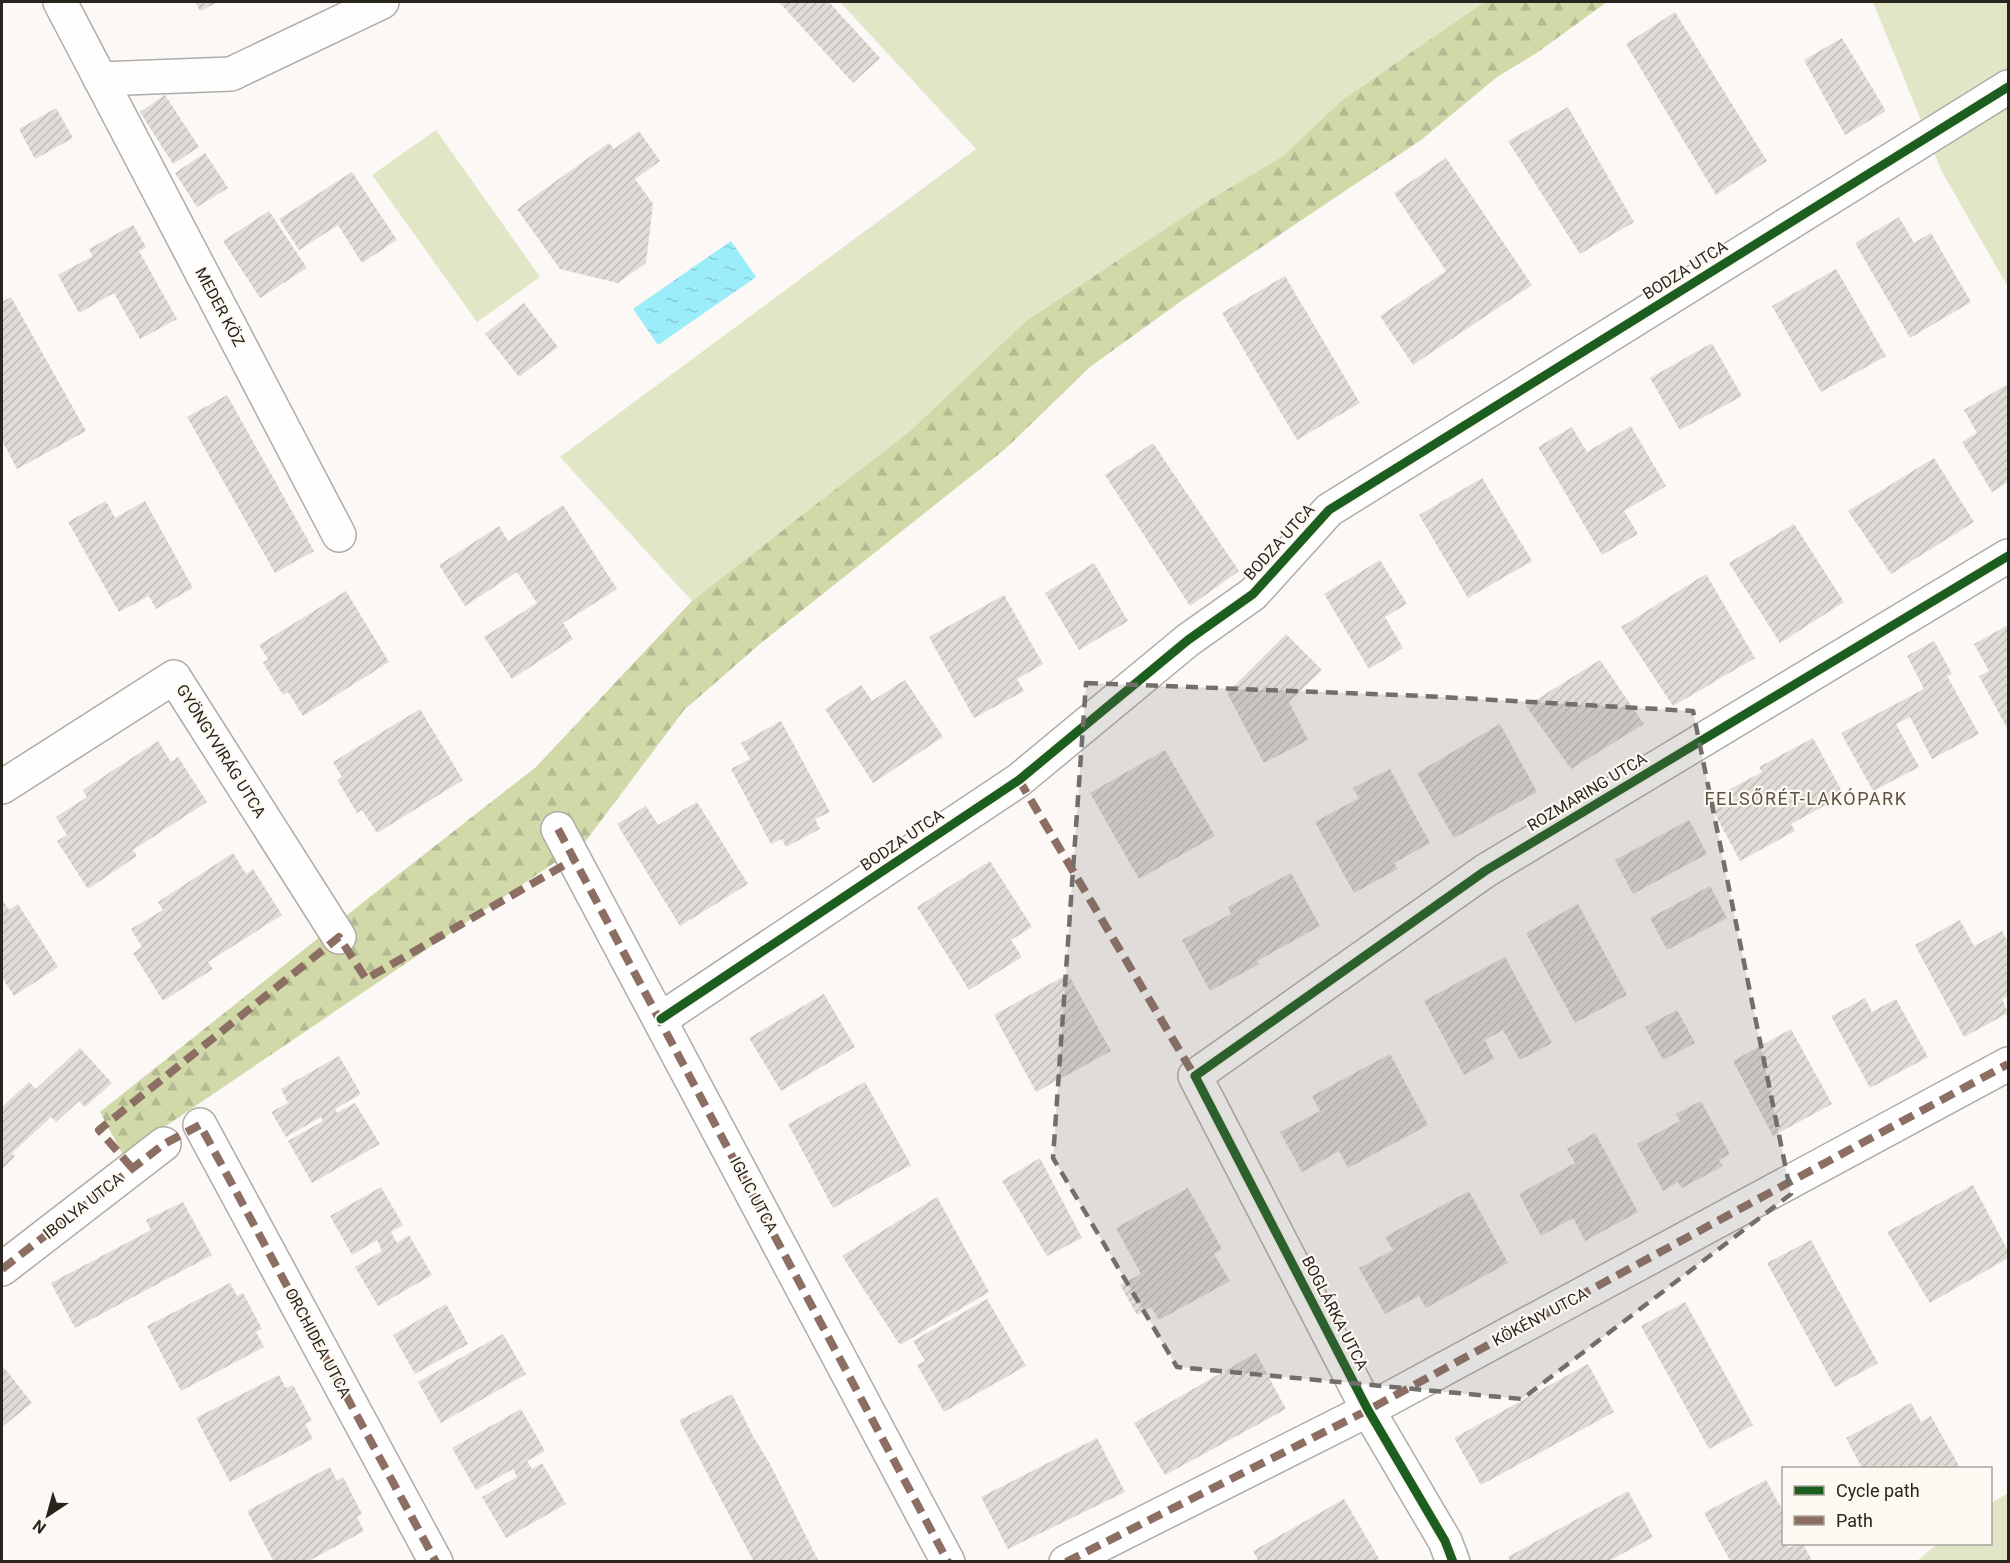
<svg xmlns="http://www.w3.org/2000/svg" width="2010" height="1563" font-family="Roboto,sans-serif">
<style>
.green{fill:#e1e6c7}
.forest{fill:url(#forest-firs)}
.water{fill:url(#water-ripples)}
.building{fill:url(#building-hatch)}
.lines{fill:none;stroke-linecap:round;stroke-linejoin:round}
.street-casing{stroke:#afaca7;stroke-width:36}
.street{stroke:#fefefe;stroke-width:33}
.quiet{stroke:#8d6e63;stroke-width:8;stroke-dasharray:15 8;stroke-linecap:butt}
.cycleway-casing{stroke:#fef9f2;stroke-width:13}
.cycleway{stroke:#1b5e20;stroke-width:9}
.marked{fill:#726e69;fill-opacity:0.2;stroke:#726e69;stroke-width:4.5;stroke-dasharray:12 8;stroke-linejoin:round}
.labels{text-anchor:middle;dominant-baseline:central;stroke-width:4.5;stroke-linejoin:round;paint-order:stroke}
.street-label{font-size:16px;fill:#29241e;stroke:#fef9f2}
.neighbourhood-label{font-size:18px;letter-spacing:1.5px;fill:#5c5243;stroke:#fef9f2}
</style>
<defs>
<pattern id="forest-firs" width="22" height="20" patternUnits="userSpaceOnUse" patternTransform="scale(1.5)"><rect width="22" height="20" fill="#d1d9a9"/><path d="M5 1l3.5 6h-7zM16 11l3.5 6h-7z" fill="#b3ba91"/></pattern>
<pattern id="water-ripples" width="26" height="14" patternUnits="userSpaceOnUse" patternTransform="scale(1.5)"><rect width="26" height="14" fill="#9bedfa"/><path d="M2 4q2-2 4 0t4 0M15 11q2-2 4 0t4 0" fill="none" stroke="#86cbd6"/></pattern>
<pattern id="building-hatch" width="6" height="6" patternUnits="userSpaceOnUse" patternTransform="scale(1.5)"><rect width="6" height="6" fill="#e0dcd7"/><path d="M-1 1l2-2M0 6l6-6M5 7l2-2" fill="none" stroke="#c0bdb8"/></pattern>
</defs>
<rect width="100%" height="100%" fill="#fbf8f5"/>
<!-- green -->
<path class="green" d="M840 2H1484L1341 101 1283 156 1206 202 1026 321 910 431 692 601 560 457 976 149Z
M1873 2H2008V287L1942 172Z
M436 130 540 277 477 322 372 175Z
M2008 1493V1561H1917L1937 1544H1990L1991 1503Z"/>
<!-- forest -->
<path class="forest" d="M1484 2H1607L1535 54 1497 77 1421 140 1184 299 1090 367 1004 450 761 643 684 710 585 842 123 1155 100 1112 366 900 536 767 692 601 910 431 1026 321 1206 202 1283 156 1341 101Z"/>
<!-- water -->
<path class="water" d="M731 241 756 277 658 345 633 309Z"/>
<!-- building -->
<path class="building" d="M195 2H218L200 11Z
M779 2H829L880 58 853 83Z
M1675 12 1767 161 1716 195 1626 44Z
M1842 38 1886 111 1845 135 1804 60Z
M165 95 199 147 173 164 140 112Z
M1568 107 1634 222 1580 254 1508 141Z
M56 108 73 138 35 159 19 129Z
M639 131 660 161 635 179 653 204 646 263 618 283 560 269 517 209 609 143 614 149Z
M205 153 228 188 197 207 175 173Z
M1446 158 1532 285 1413 365 1380 316 1446 271 1394 193Z
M352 172 397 240 362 263 338 225 299 250 279 219Z
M269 211 307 268 260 298 223 241Z
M1899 217 1914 243 1931 233 1971 302 1910 338 1855 243Z
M133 225 146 247 139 251 177 319 140 339 114 293 79 313 58 275 93 256 89 249Z
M1836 269 1886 356 1821 392 1772 306Z
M1285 276 1360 403 1297 440 1222 313Z
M11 297 86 431 17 469 2 440V302Z
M524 303 558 347 519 377 485 334Z
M1712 343 1742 396 1680 430 1650 378Z
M2008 384V482L1992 492 1962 442 1977 433 1964 410Z
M227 395 314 551 275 573 187 417Z
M1631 426 1666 486 1624 511 1638 534 1602 555 1538 447 1572 427 1587 452Z
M1153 443 1239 571 1190 606 1105 475Z
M1934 458 1974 522 1891 574 1848 511Z
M1482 478 1532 561 1468 598 1419 515Z
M106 501 115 518 145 501 193 588 156 609 149 596 119 612 68 522Z
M563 505 617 589 563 623 573 639 512 679 484 637 537 603 517 572 465 606 439 565 499 526 508 541Z
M1794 524 1844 602 1780 643 1729 563Z
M1380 560 1407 604 1385 617 1403 648 1369 669 1324 594Z
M1094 563 1128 621 1079 650 1045 593Z
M1706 574 1755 658 1673 706 1621 627Z
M346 591 389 662 303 716 288 692 283 695 263 663 268 659 259 645Z
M1004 595 1043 664 1017 679 1024 691 974 718 929 637Z
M2008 625V730L1979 676 1989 671 1974 644Z
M1286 634 1322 670 1289 702 1308 740 1264 763 1227 693Z
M1934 641 1952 674 1947 676 1979 734 1932 759 1910 717 1896 724 1919 767 1873 791 1841 733 1924 689 1907 656Z
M1600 660 1644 724 1571 769 1526 706Z
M905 680 943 737 873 783 825 709 861 685 872 701Z
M420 709 463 780 377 833 362 810 357 813 337 780 342 777 333 762Z
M781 721 830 812 815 819 820 829 786 847 782 839 771 844 731 769 750 759 741 743Z
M1500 724 1537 792 1454 838 1417 773Z
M1813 738 1844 795 1791 824 1795 831 1740 861 1708 801 1762 772 1759 767Z
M158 741 171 762 178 757 207 802 133 850 137 856 88 889 57 841 67 835 56 817 87 797 83 790Z
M1165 750 1215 836 1139 879 1090 793Z
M1390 769 1430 843 1394 863 1398 869 1354 893 1315 822 1359 798 1353 788Z
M697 802 748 884 680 926 617 824 646 806 658 825Z
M1689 820 1707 854 1633 894 1615 860Z
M233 853 246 874 253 869 282 915 208 962 213 969 163 1001 133 953 142 947 131 929 163 910 158 902Z
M990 861 1032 927 1011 940 1022 957 969 990 917 907Z
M1291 873 1320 926 1257 961 1259 964 1210 991 1182 940 1231 914 1228 907Z
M1710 886 1727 918 1667 950 1650 918Z
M2 899 9 910 18 904 58 967 14 996 2 977Z
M1578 904 1627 995 1575 1023 1526 933Z
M1960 920 1974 946 2002 931 2008 942V996L2002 999 2008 1013 1964 1037 1915 945Z
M1505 957 1552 1043 1520 1060 1503 1030 1485 1040 1494 1059 1464 1075 1424 1001Z
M1068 974 1111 1051 1036 1092 994 1015Z
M824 994 855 1047 781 1091 749 1038Z
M1865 998 1872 1012 1896 999 1928 1057 1870 1088 1831 1016Z
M1677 1010 1695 1043 1663 1060 1645 1027Z
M1791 1029 1832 1104 1773 1136 1733 1061Z
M80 1048 112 1083 85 1107 79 1101 56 1122 51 1117 12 1153 15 1156 2 1169V1107L29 1082 36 1089Z
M1390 1054 1428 1125 1348 1168 1339 1151 1302 1172 1280 1132 1320 1111 1312 1096Z
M339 1056 361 1094 335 1109 337 1113 355 1103 380 1144 312 1183 288 1141 323 1121 321 1117 286 1137 271 1112 288 1103 281 1089Z
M865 1082 911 1165 833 1208 788 1124Z
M1701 1101 1730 1154 1719 1160 1723 1166 1682 1188 1678 1182 1663 1191 1637 1144 1680 1121 1676 1114Z
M1595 1133 1638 1212 1585 1241 1573 1218 1541 1236 1519 1194 1575 1163 1567 1149Z
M1040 1158 1082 1238 1047 1256 1002 1181Z
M1973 1185 2008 1251V1258L1930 1303 1887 1232Z
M381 1187 403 1225 391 1232 397 1243 409 1235 432 1275 378 1306 355 1267 382 1251 377 1240 352 1255 330 1216Z
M1188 1188 1222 1249 1214 1254 1230 1281 1159 1320 1151 1307 1137 1315 1120 1285 1141 1274 1116 1228Z
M1469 1191 1508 1263 1426 1308 1419 1296 1385 1314 1359 1268 1393 1250 1385 1237Z
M937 1197 989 1292 900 1345 842 1256Z
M183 1202 212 1255 75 1328 51 1283 151 1230 146 1220Z
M1811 1240 1878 1363 1835 1387 1767 1263Z
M230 1283 237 1296 243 1293 262 1329 256 1332 264 1347 181 1391 147 1326Z
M987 1299 1026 1366 944 1412 917 1365 925 1361 913 1341Z
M1685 1302 1753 1425 1709 1449 1641 1326Z
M446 1304 468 1344 415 1374 393 1335Z
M503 1334 526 1374 441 1423 418 1382Z
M1256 1353 1286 1409 1165 1475 1134 1423Z
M1588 1364 1614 1412 1481 1485 1454 1438Z
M2 1365 32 1403 2 1427Z
M279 1375 286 1388 293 1385 312 1421 305 1424 313 1439 230 1482 196 1418Z
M732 1394 754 1438 770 1464 819 1562H754L679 1420Z
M1911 1403 1921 1422 1931 1416 1960 1468H1862L1846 1438Z
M521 1409 545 1451 527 1461 532 1469 542 1463 566 1504 506 1538 482 1497 517 1477 513 1469 476 1490 452 1448Z
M1097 1438 1125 1492 1008 1549 981 1497Z
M330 1467 337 1481 343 1477 362 1514 357 1517 364 1531 307 1562H274L247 1511Z
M1766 1480 1784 1513V1535L1782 1536 1784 1544H1786L1789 1548 1798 1544H1803L1813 1562H1731L1704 1513Z
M1628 1491 1653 1537 1607 1562H1511L1508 1557Z
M1344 1499 1379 1559 1374 1562H1259L1253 1551Z"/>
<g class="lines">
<defs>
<path id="street" d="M60 2 339 535
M100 79 231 74 382 2
M2 787 174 677 339 937
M558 829 948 1562
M661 1019 1019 780 1188 640 1253 594 1329 510 2008 87
M200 1125 436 1562
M2 1269 164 1144
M1066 1562 1368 1410 2008 1064
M1453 1562 1445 1541 1368 1410 1195 1076 1485 871 2008 556"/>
</defs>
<!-- street casing -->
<use href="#street" class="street-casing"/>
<!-- street -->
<use href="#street" class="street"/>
<!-- quiet -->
<path class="quiet" d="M1019 780 1197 1080
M558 829 948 1562
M132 1168 99 1130 339 937 366 979 575 859
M2 1269 164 1144 200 1125 436 1562
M1066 1562 1368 1410 2008 1064"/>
<defs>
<path id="cycleway" d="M661 1019 1019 780 1188 640 1253 594 1329 510 2008 87
M1453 1562 1445 1541 1368 1410 1195 1076 1485 871 2008 556"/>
</defs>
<!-- cycleway casing -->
<use href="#cycleway" class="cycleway-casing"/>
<!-- cycleway -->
<use href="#cycleway" class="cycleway"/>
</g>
<!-- marked area -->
<path class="marked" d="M1086 683 1423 696 1693 711 1791 1194 1522 1399 1177 1367 1053 1158Z"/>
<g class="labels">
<!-- street labels -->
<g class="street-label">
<text transform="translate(1685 270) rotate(-32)">BODZA UTCA</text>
<text transform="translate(220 307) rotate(62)">MEDER KÖZ</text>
<text transform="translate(1279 542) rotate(-48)">BODZA UTCA</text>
<text transform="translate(221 751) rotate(58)">GYÖNGYVIRÁG UTCA</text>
<text transform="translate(1587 792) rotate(-31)">ROZMARING UTCA</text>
<text transform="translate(902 840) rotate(-34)">BODZA UTCA</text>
<text transform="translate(754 1195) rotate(62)">IGLIC UTCA</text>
<text transform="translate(83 1206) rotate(-38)">IBOLYA UTCA</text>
<text transform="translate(1335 1313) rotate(63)">BOGLÁRKA UTCA</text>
<text transform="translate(1540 1317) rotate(-28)">KÖKÉNY UTCA</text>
<text transform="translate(318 1343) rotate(62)">ORCHIDEA UTCA</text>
</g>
<!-- neighbourhood labels -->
<g class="neighbourhood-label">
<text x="1806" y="798">FELSŐRÉT-LAKÓPARK</text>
</g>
</g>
<!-- border -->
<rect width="2010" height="1563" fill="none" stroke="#29241e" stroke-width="6"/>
<!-- legend -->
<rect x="1782" y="1467" width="210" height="78" fill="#fef9f2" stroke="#a9a49d" stroke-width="1.5"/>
<rect x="1794" y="1486" width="30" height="9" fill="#1b5e20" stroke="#a9a49d" stroke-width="1.5"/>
<text x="1836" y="1497" font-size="18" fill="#29241e">Cycle path</text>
<rect x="1794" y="1516" width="30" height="9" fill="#8d6e63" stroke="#a9a49d" stroke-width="1.5"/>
<text x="1836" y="1527" font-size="18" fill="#29241e">Path</text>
<!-- north arrow -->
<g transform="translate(48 1515) rotate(216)" stroke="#fef9f2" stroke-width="4.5" paint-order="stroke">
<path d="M0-4.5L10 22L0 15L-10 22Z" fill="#29241e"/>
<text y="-9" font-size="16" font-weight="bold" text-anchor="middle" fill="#29241e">N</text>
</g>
</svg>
